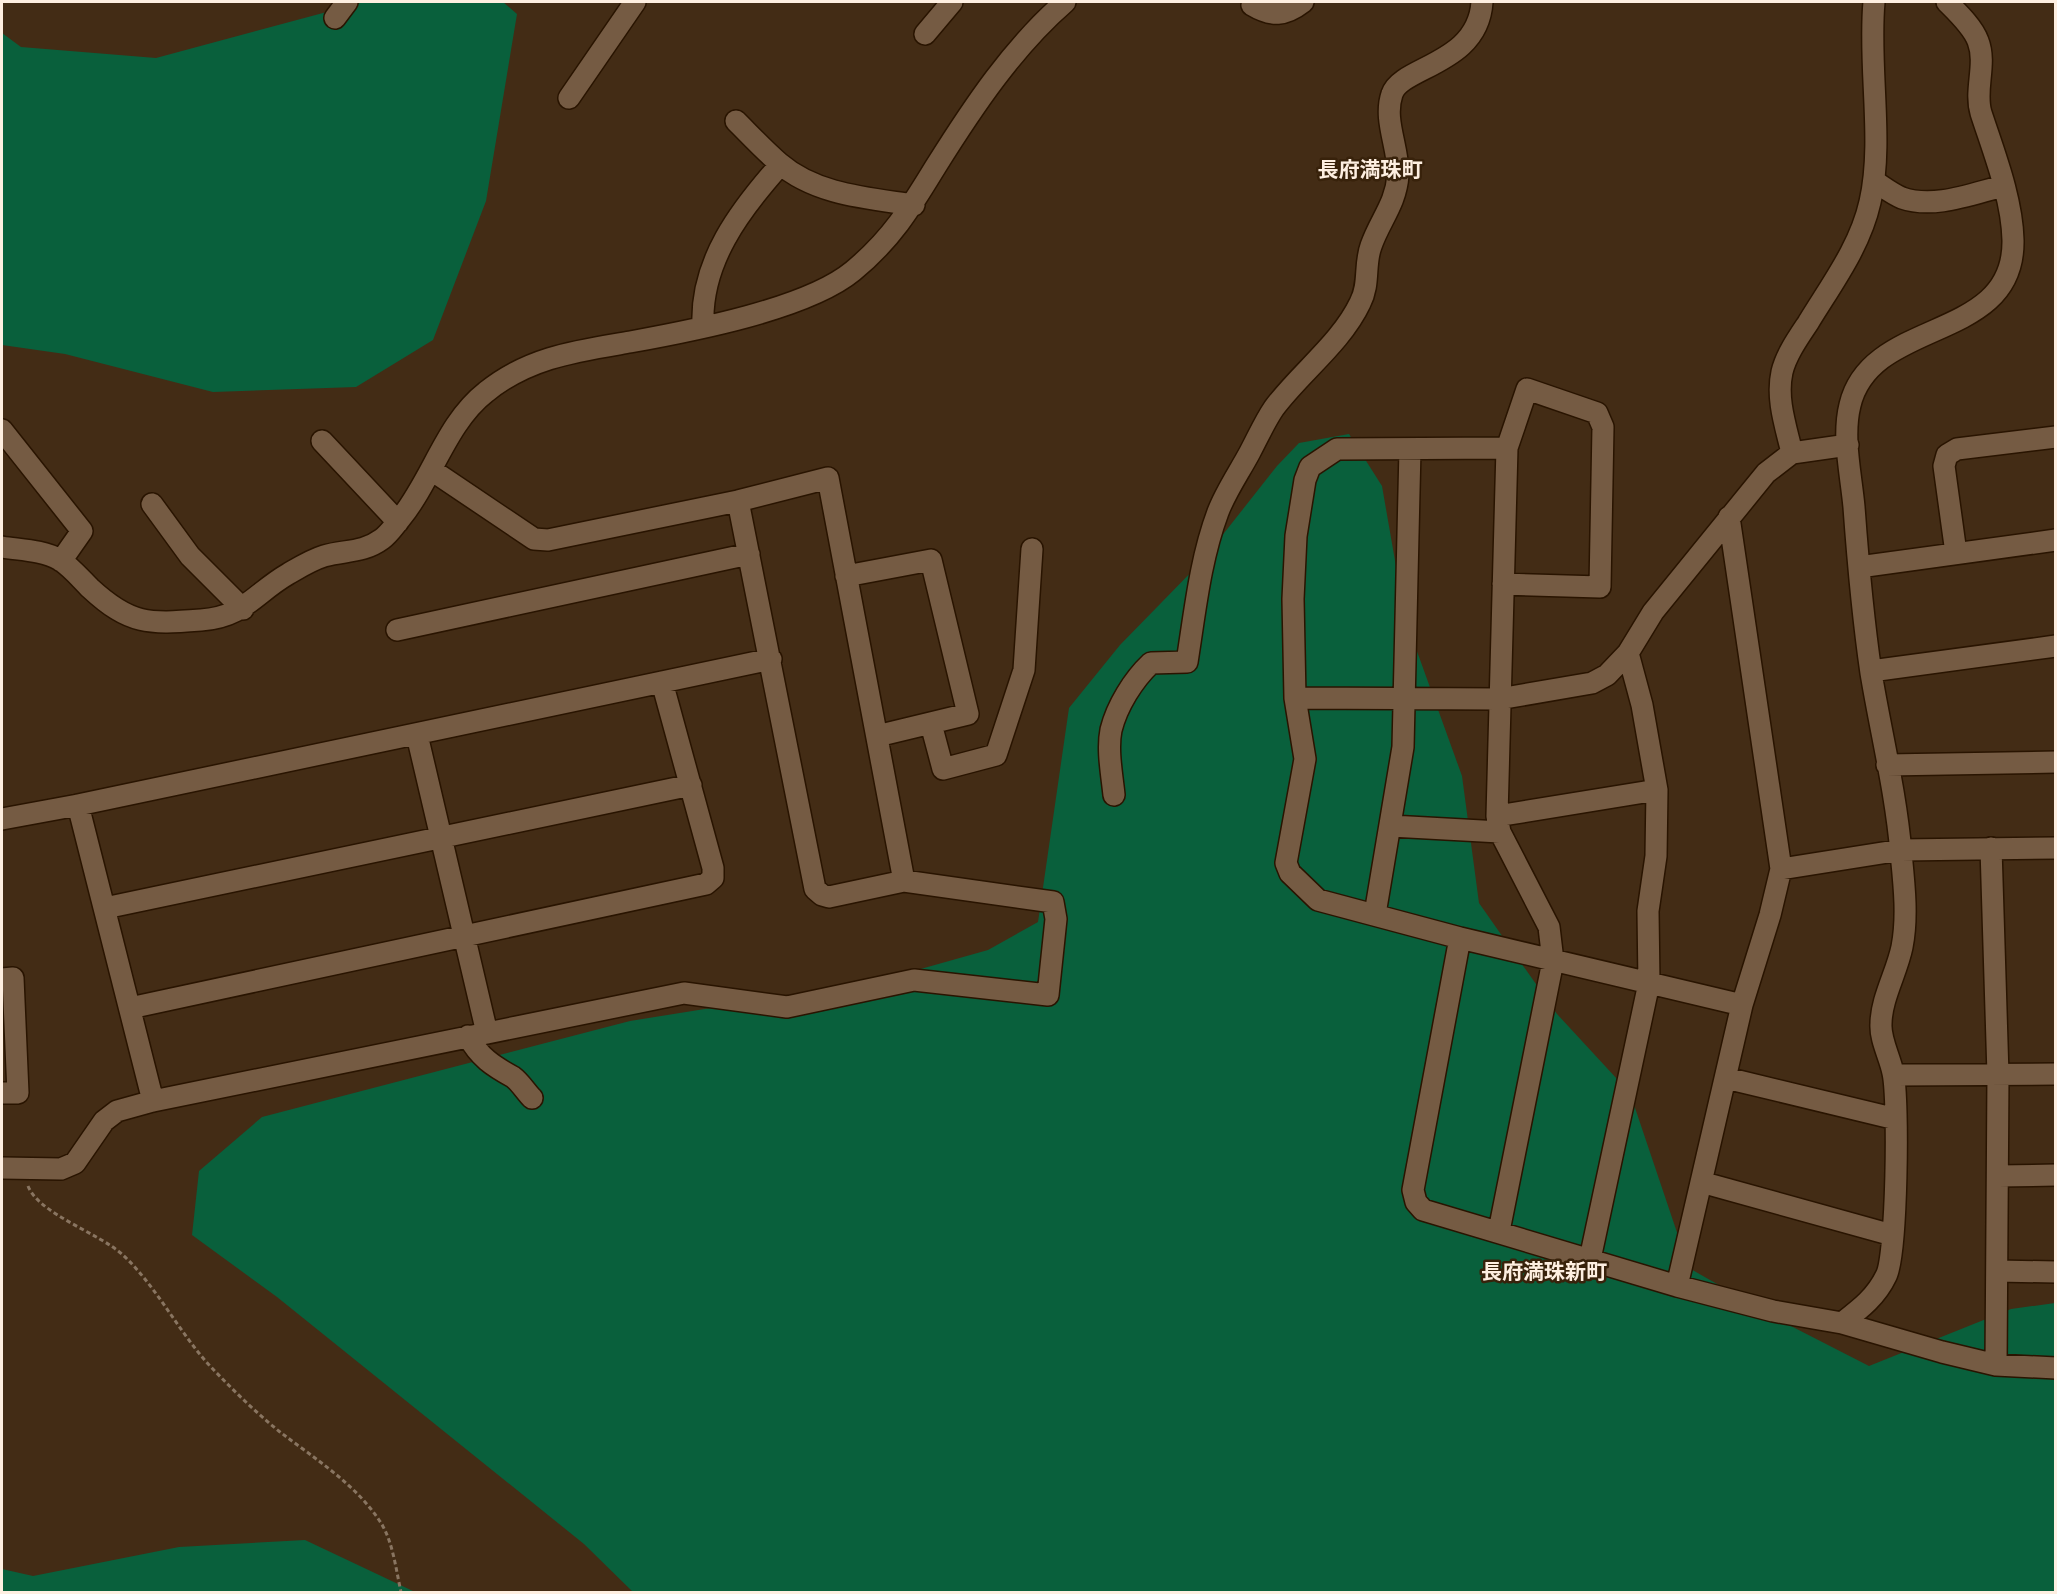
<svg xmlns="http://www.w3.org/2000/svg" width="2057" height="1594" font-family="Barlow,'Noto Sans JP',sans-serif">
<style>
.green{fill:#09603c}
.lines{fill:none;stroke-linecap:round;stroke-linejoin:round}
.minor-casing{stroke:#291400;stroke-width:24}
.path{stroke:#897561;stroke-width:3;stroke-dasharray:4.5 3;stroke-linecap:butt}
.minor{stroke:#755b43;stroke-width:21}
.labels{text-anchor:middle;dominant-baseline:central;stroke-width:5;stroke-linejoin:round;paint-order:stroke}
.quarter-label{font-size:21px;font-weight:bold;fill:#feefe1;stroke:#38220b}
</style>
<rect width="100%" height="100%" fill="#432c15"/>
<!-- green -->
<path class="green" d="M364 2H503L517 14 486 201 433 340 356 387 213 392 65 354 2 345V33L21 47 156 58Z
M1349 434 1382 486 1405 618 1462 776 1479 903 1557 1014 1630 1093 1689 1268 1787 1324 1869 1366 2011 1309 2055 1303V1592H633L584 1544 277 1297 192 1235 199 1171 262 1117 630 1021 878 981 988 950 1038 922 1069 708 1120 645 1202 561 1277 466 1299 443Z
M305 1540 415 1592H2V1569L33 1576 179 1547Z"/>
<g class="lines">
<defs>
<path id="minor" d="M1252 5C1272 17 1285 16 1303 2
M335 18 347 2
M925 34 952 2
M569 98 635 2
M736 121C750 135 764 150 779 163 816 195 868 198 914 205
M1874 181C1882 186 1892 194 1902 198 1934 209 1971 194 2003 186
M703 326C700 262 740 210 780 165
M2 430 82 531 61 561
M322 441 398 522
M1507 448 1337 449 1310 467 1305 480 1296 536 1293 599 1295 698 1305 759 1286 863 1290 873 1318 900 1460 938 1742 1005
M1792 453C1786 427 1776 399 1782 372 1786 355 1798 338 1808 323 1831 285 1860 247 1870 202 1884 142 1868 66 1874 2
M433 471 534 539 548 540 738 501 828 478 904 881
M152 504 190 556 243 609
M2 547C20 550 43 550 60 560 71 567 81 579 90 588 130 625 148 624 201 620 244 617 255 593 288 574 300 567 311 560 324 556 345 550 363 553 382 539 389 534 394 526 400 519 432 480 446 423 486 392 529 357 577 351 630 342 691 331 807 309 853 271 892 239 911 207 936 166 973 107 1013 47 1065 2
M1956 553 1944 466 1947 455 1957 449 2056 437
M1859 567 2056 540
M846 576 931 560 968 714 877 736
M397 630 749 554
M1871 671 2056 646
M1295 698 1499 699 1592 683 1607 675 1628 653 1653 612 1766 473 1792 453 1848 445
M931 724 943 769 996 755 1024 670 1032 549
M417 735 487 1033
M1887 765 2056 762
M1114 795C1112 775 1107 750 1111 730 1117 706 1133 680 1151 663L1187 662C1195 612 1200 560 1218 512 1226 491 1240 471 1250 452 1258 437 1265 421 1274 408 1300 373 1341 343 1360 303 1370 284 1364 265 1371 246 1380 220 1396 204 1398 175 1399 148 1383 120 1392 94 1401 66 1478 65 1482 2
M78 805 153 1101
M1497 816 1657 790
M2 819 78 805 771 659
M1391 826 1500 832
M1991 848 1998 1075 1996 1365
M1781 869 1901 850 2056 848
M105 908 691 785
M1375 914 1403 747 1410 449
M1460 938 1413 1190 1416 1202 1423 1210 1677 1286 1773 1311 1842 1323 1942 1352 1996 1365 2056 1368
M2 979 13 978 18 1093H2
M130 1008 706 884 713 878V868L662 682
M468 1036C479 1057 493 1066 513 1077 520 1082 526 1092 532 1098
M1894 1075 2056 1074
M1726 1078 1896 1119
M2 1168 61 1169 75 1163 104 1121 117 1111 153 1101 684 993 787 1007 914 980 1048 995 1056 919 1053 902 904 881 829 897 822 895 815 889 738 501
M1998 1176 2056 1175
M1701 1182 1892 1235
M1499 1231 1553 961 1549 927 1500 832 1497 816 1507 448 1527 389 1597 413 1603 427 1600 587 1503 584
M1590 1259 1649 983 1648 911 1656 856 1657 790 1642 705 1628 653
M1997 1271 2056 1272
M1677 1286 1742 1005 1770 915 1781 869 1729 517
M1842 1323C1860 1309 1876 1297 1886 1276 1897 1256 1899 1100 1893 1073 1890 1057 1880 1040 1881 1024 1881 999 1897 972 1902 947 1908 917 1904 883 1901 853 1896 793 1881 733 1871 673 1863 618 1858 562 1854 507 1851 474 1842 437 1850 405 1871 316 2015 344 2013 240 2012 198 1994 153 1981 113 1974 90 1987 64 1978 41 1973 27 1958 13 1947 2"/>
</defs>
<!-- minor casing -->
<use href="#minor" class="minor-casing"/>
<!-- path -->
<path class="path" d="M28 1186C39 1214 99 1233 123 1255 157 1287 178 1331 210 1366 232 1389 255 1412 280 1432 314 1458 357 1485 381 1523 393 1542 396 1570 401 1592"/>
<!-- minor -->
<use href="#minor" class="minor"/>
</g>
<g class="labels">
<!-- quarter labels -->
<g class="quarter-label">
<text x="1370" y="168">長府満珠町</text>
<text x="1544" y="1270">長府満珠新町</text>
</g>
</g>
<!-- border -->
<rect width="2057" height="1594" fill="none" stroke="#feefe1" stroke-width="6"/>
</svg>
